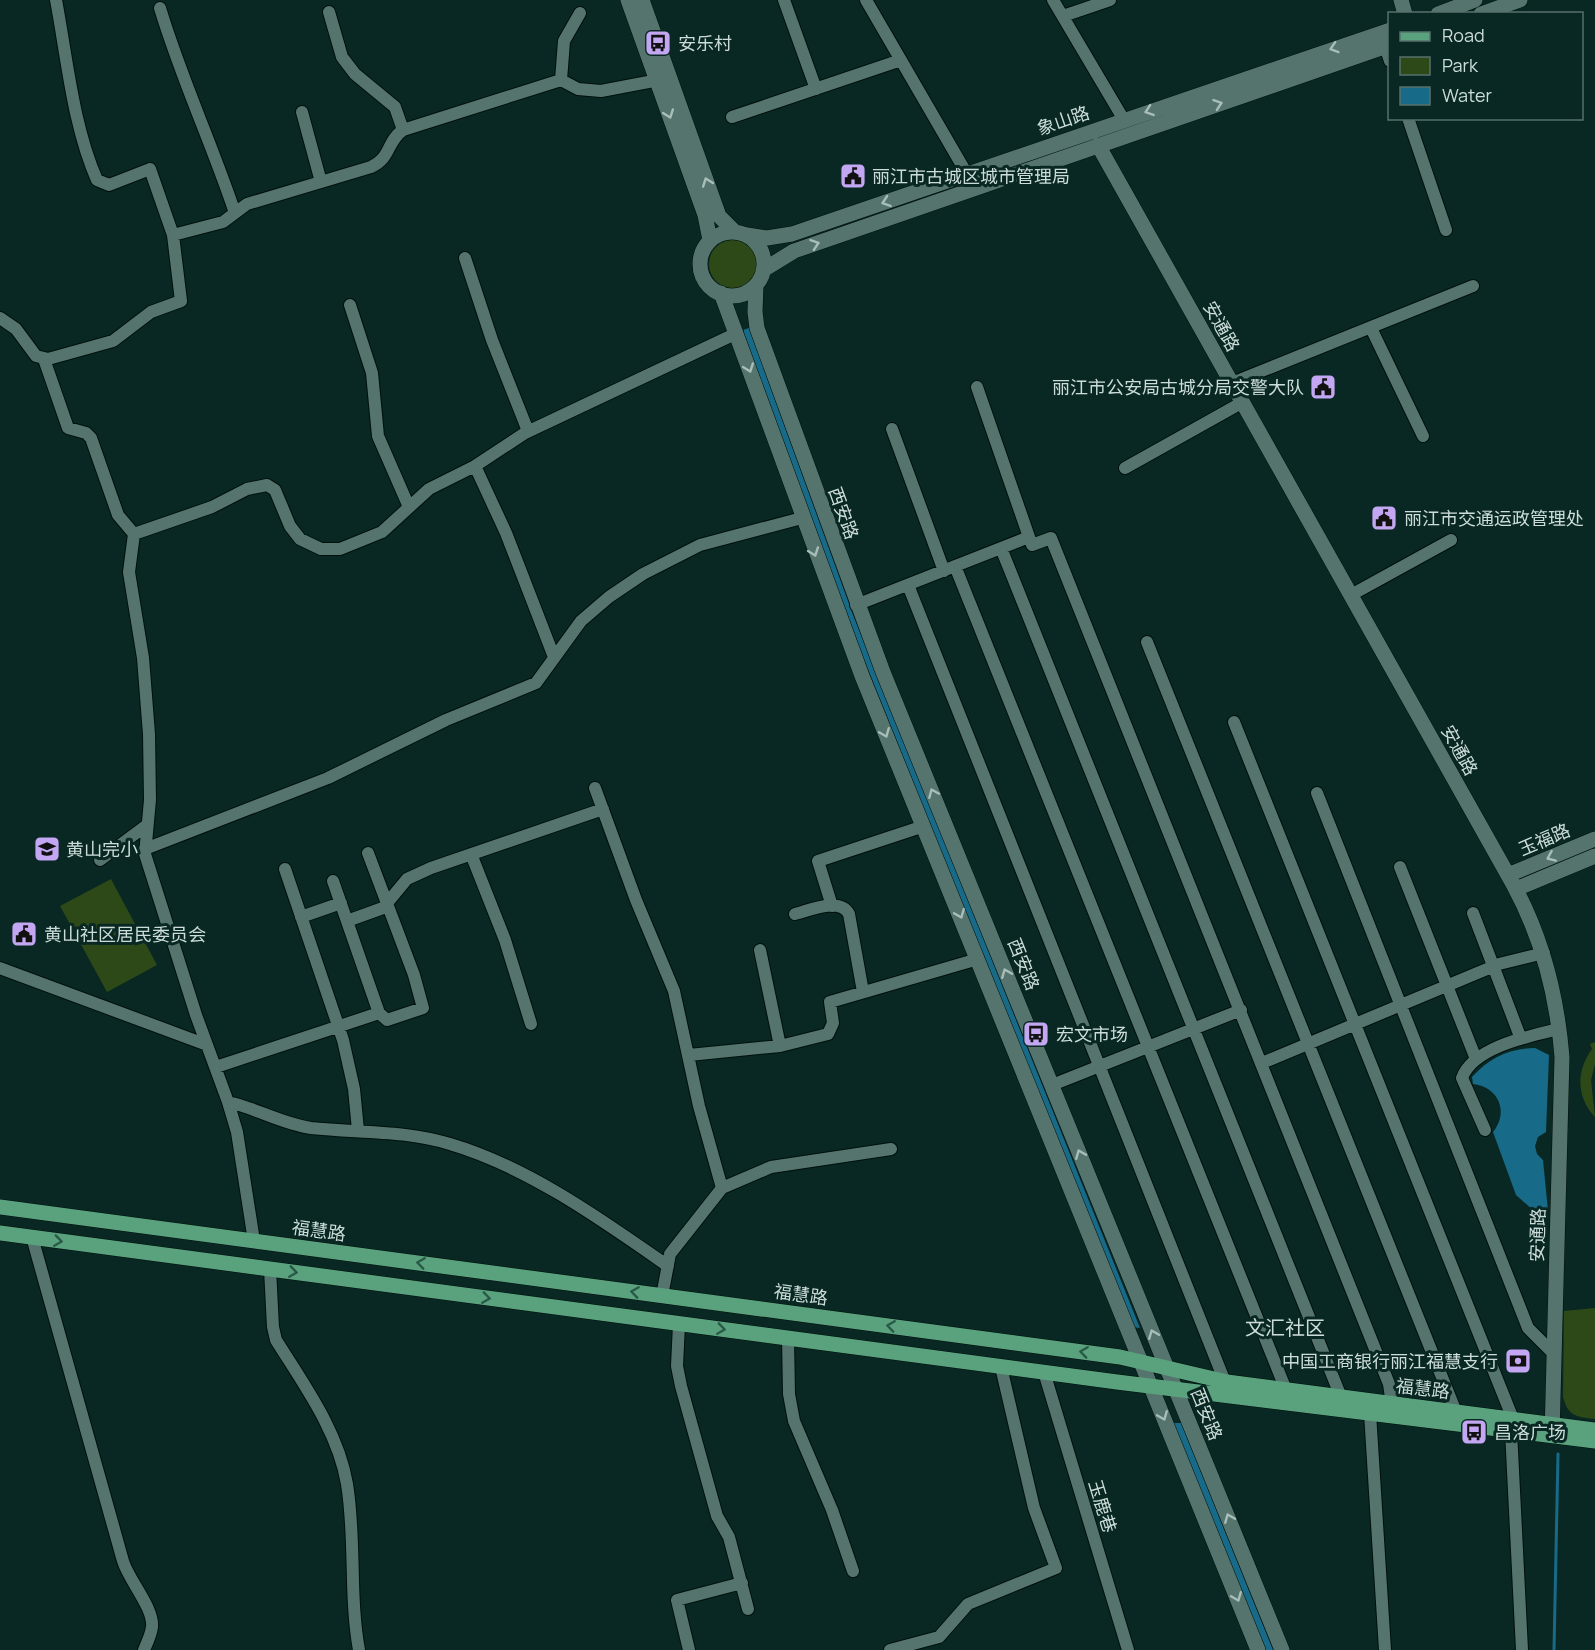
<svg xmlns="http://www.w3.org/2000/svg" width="1595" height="1650" font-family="Manrope,'Noto Sans SC',sans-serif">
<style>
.green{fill:#2d4917}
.water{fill:#186a89}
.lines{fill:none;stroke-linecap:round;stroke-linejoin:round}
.stream{stroke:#186a89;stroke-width:3}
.minor-casing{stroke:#00100c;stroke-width:14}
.tertiary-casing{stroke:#00100c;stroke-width:16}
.primary-casing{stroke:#00100c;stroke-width:16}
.minor{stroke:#55746e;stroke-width:12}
.tertiary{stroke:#55746e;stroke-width:15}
.primary{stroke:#5aa27e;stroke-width:15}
.oneway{stroke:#a8beb9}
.oneway2{stroke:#295947}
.labels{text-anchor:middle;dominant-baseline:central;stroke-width:6;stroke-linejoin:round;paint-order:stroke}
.poi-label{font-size:18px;fill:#ccddd9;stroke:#092823;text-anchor:start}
.street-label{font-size:18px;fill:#ccddd9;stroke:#092823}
.neighbourhood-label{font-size:20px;fill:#ccddd9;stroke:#092823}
</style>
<rect width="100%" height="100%" fill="#092823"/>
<!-- green -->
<path class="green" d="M709 264a24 24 0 1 1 48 0a24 24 0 1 1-48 0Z
M111 879 157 965 107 992 60 906Z
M1595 1042V1064L1591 1080 1595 1117C1576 1097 1576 1071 1592 1049L1590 1044Z
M1595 1308V1419C1576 1417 1568 1416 1563 1397L1564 1311Z"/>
<!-- water -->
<path class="water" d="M749 328 853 615 1140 1328 1132 1327 847 617 743 330Z
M1535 1048 1549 1055 1546 1132 1538 1137 1535 1146 1537 1154 1543 1160 1548 1211H1534L1516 1195 1493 1132C1509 1112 1499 1087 1473 1084L1472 1077C1489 1058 1510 1048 1535 1048Z
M1170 1423H1181L1273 1650H1263Z"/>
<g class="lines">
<!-- stream -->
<path class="stream" d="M1554 1650 1558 1454"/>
<defs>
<path id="minor" d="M784 0 816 89
M866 0 967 174
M1053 0 1124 120
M160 8C181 78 212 144 235 213
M329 12 342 57 355 74 395 107 403 130
M1063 16 1110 0
M1385 46 1390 61
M561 80 564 41 580 13
M302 112 321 182
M732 117 901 60
M1408 118 1446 230
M173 235 223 222 247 204 371 167C392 157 386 142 403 130L561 80 578 89 601 91 664 79
M465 258 492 340 528 431
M350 305 372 373 378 436 409 507
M0 318 16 329 36 356 48 359 113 341 151 312 181 301 173 235 150 169 109 185 97 180C73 126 67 58 56 0
M1371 328 1423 436
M44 359 68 428 86 433 91 438 118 515 134 534
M1232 383 1473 286
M977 387 1029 537
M892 429 944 571
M475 466 506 533 554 657
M1125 468 1243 402
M134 534 129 572 143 658 149 734 150 800 145 854 196 1015 228 1102 237 1132 254 1241
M134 534 212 507 247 489 267 485 275 490 290 526 300 539 321 549H340L382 532 429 489 475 466 525 433 737 333
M1001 548 1341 1397
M955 566 1286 1390
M908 585 1225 1382
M1351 595 1451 540
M856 605 1029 537 1032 545 1051 538 1389 1384 1392 1404
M1147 642 1456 1412
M1234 722 1513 1419
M595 788 636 900 674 991 699 1106 722 1188 670 1254 662 1296
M1317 793 1528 1328 1554 1354
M145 849 328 778 446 720 536 683 581 621 609 597 643 574 700 545 802 518
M368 853 414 975 423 1008 387 1020 379 1013
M471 854 505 940 531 1024
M100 860 147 825
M1400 867 1476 1059
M285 869 343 1040 354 1089 358 1130
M832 906 818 861 924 826
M1473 913 1521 1039
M795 914C811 910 840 897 849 914L863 992
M301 917 341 903
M347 921 383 908 407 879 431 868 603 809
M760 950 780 1046
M0 968 207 1045
M689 1055 780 1046 828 1034 833 1023 830 1002 978 959
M1262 1063 1499 964 1544 953
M216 1067 379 1013 333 881
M1052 1085 1241 1010
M228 1102C256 1108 282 1124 311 1128 358 1133 404 1130 450 1144 528 1167 602 1220 668 1266
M1485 1130 1462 1078C1473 1047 1530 1036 1559 1029
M722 1188 771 1167 891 1149
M32 1237 123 1561C129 1581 154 1608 152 1627 151 1635 147 1643 144 1650
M270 1269 273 1327 276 1340C304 1385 338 1431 347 1484 356 1539 349 1595 359 1650
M679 1324 677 1366 681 1386 717 1516 729 1537 748 1609
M788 1338 789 1394 794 1421 832 1510 853 1571
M1044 1372 1128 1650
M1370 1413 1385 1650
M1511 1431 1522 1650
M689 1650 677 1600 742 1583
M890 1650 939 1637 968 1604 1056 1568 1034 1508 1001 1367"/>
<path id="tertiary" d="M628 0 705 215 710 240
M642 0 719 216 735 232
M1401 0 1405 14
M1438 14 1475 0
M1481 14 1520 0
M1098 145 1513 884C1543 939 1557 995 1562 1057L1552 1435
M700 264a32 32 0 1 1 64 0a32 32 0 1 1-64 0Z
M747 235 767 238 792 234 1390 30
M763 270 794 251 1390 45
M756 285 755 312 757 328 883 672 1282 1650
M721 293 862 676 1258 1650
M1508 875 1595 839
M1516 889 1595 856"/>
<path id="primary" d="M0 1207 1120 1357 1227 1382 1595 1430
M0 1233 1117 1382 1595 1441"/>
</defs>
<!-- minor casing -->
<use href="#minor" class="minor-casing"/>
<!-- tertiary casing -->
<use href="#tertiary" class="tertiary-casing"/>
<!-- primary casing -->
<use href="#primary" class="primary-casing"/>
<!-- minor -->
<use href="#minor" class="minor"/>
<!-- tertiary -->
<use href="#tertiary" class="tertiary"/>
<!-- primary -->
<use href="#primary" class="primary"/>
</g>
<!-- one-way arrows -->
<defs><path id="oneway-chevron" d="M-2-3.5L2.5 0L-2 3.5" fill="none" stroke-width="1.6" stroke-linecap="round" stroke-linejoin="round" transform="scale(1.5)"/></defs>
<g class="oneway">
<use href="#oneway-chevron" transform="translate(1334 48) rotate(162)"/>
<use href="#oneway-chevron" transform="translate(1218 104) rotate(-19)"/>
<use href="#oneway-chevron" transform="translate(1149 111) rotate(161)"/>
<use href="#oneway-chevron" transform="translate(669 114) rotate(70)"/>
<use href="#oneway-chevron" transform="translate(707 182) rotate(-110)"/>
<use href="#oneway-chevron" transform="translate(886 202) rotate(161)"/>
<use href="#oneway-chevron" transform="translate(815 244) rotate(-19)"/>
<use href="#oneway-chevron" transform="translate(749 368) rotate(70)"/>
<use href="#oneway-chevron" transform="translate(814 552) rotate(70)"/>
<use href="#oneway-chevron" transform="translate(885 733) rotate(68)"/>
<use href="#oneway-chevron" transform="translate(933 793) rotate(-113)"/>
<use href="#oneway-chevron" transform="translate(1551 857) rotate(157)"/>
<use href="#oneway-chevron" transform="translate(960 914) rotate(68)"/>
<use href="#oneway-chevron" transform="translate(1006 973) rotate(-112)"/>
<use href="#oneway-chevron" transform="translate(1080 1154) rotate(-112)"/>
<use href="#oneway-chevron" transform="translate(1153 1334) rotate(-112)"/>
<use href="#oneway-chevron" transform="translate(1163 1416) rotate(68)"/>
<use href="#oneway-chevron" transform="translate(1229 1518) rotate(-112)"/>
<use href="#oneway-chevron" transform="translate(1237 1597) rotate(68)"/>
</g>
<g class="oneway2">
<use href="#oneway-chevron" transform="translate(58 1241) rotate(8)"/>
<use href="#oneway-chevron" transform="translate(421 1263) rotate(-172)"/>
<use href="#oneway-chevron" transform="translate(293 1272) rotate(8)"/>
<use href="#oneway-chevron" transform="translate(635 1292) rotate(-172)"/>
<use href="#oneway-chevron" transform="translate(486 1298) rotate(8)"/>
<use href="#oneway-chevron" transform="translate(891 1326) rotate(-172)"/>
<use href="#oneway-chevron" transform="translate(721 1329) rotate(8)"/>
<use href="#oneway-chevron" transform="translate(1084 1352) rotate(-172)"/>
</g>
<!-- icons -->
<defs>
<symbol id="bus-square" viewBox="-11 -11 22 22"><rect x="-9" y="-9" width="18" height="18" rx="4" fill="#c3a7f2" stroke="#092823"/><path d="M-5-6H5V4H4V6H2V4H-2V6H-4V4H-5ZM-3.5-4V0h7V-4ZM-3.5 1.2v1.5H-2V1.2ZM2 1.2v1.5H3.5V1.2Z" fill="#111"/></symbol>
<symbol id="civic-square" viewBox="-11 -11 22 22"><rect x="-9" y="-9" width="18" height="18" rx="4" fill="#c3a7f2" stroke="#092823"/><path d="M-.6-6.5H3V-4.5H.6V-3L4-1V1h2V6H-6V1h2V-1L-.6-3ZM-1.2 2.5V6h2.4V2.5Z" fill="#111"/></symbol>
<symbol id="school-square" viewBox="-11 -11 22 22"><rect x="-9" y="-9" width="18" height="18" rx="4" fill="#c3a7f2" stroke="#092823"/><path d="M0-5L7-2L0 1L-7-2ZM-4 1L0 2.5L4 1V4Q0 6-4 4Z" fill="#111"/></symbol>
<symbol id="bank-square" viewBox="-11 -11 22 22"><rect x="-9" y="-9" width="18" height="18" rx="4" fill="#c3a7f2" stroke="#092823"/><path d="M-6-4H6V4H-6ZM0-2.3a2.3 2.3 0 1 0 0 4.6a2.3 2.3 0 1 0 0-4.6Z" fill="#111"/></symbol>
</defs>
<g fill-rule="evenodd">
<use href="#bus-square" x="643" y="28" width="30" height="30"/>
<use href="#civic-square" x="838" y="161" width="30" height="30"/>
<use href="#civic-square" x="1308" y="372" width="30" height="30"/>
<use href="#civic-square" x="1369" y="503" width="30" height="30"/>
<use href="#school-square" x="32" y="834" width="30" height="30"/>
<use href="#civic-square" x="9" y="919" width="30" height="30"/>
<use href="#bus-square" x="1021" y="1019" width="30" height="30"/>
<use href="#bank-square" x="1503" y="1346" width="30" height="30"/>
<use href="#bus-square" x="1459" y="1417" width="30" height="30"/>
</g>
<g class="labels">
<!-- poi labels -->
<g class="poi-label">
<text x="678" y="43">安乐村</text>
<text x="872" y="176">丽江市古城区城市管理局</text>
<text x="1304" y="387" text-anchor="end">丽江市公安局古城分局交警大队</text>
<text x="1404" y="518">丽江市交通运政管理处</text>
<text x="66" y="849">黄山完小</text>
<text x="44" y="934">黄山社区居民委员会</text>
<text x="1056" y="1034">宏文市场</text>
<text x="1498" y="1361" text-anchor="end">中国工商银行丽江福慧支行</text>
<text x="1494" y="1432">昌洛广场</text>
</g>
<!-- street labels -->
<g class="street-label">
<text transform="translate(1063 120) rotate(-19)">象山路</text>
<text transform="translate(1222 326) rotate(61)">安通路</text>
<text transform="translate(844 513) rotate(70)">西安路</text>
<text transform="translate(1460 750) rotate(61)">安通路</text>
<text transform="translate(1544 839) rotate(-23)">玉福路</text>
<text transform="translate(1024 964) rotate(68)">西安路</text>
<text transform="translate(319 1230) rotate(8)">福慧路</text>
<text transform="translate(1537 1235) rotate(-88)">安通路</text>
<text transform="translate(801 1294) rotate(8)">福慧路</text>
<text transform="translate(1423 1388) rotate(7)">福慧路</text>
<text transform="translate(1207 1414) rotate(68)">西安路</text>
<text transform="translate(1103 1506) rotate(73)">玉鹿巷</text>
</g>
<!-- neighbourhood labels -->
<g class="neighbourhood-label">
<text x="1285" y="1327">文汇社区</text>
</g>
</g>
<!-- legend -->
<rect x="1388" y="12" width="195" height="108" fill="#092823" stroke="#57706c" stroke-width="1.5"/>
<rect x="1400" y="32" width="30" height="9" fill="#5aa27e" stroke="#57706c" stroke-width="1.5"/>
<text x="1442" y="42" font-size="18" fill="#ccddd9">Road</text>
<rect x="1400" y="57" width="30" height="18" fill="#2d4917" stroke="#57706c" stroke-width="1.5"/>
<text x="1442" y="72" font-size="18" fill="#ccddd9">Park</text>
<rect x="1400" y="87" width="30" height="18" fill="#186a89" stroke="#57706c" stroke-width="1.5"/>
<text x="1442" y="102" font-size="18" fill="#ccddd9">Water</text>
</svg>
